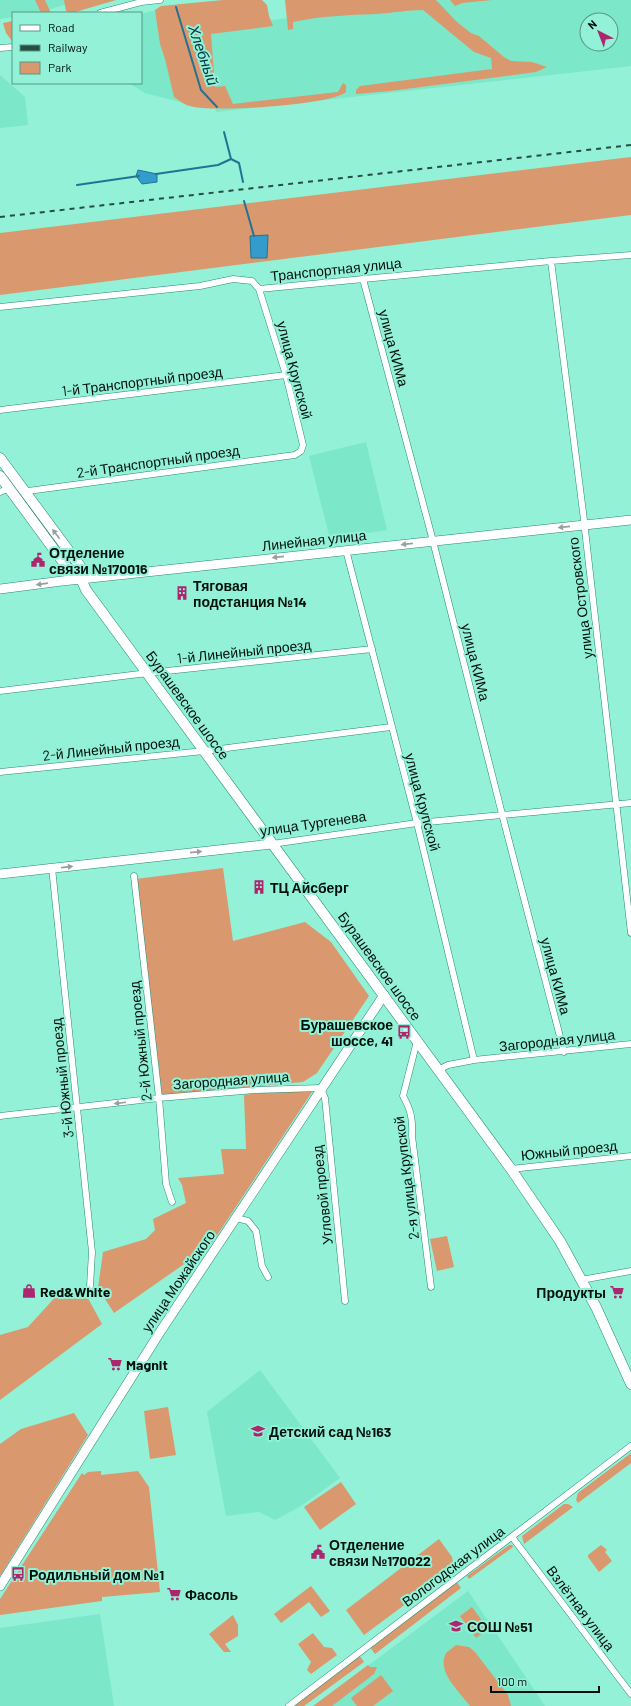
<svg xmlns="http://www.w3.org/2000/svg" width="631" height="1706" font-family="Barlow,sans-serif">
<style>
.built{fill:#7ce7c9;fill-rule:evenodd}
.green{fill:#da986e}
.water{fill:#349ccd;stroke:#247293}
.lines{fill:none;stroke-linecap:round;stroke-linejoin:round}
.stream{stroke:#247293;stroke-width:2}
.street-casing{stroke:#248b73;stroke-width:7}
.secondary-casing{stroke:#248b73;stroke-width:10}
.primary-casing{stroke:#248b73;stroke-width:11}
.street{stroke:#fff;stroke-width:6}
.secondary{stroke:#fff;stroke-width:9}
.primary{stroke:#fff;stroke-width:10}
.rail{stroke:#274d42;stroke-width:2;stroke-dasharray:5 5;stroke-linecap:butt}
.oneway{fill:#999f9d}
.labels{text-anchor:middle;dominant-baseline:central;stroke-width:4;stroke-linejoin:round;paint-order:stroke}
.street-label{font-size:14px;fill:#00100b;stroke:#92f1d6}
.poi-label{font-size:14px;font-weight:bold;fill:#00100b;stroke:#92f1d6;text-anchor:start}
.water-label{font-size:15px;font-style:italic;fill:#023045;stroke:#92f1d6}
</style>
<rect width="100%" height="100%" fill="#92f1d6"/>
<!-- built -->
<path class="built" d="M0 0H80L48 10 33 13H13V17L0 19Z
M440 0H631V66L216 112 206 28ZM587 20H611V44H587Z
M160 9 180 102 145 93 129 83H141V14Z
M0 75 25 97 28 125 0 128Z
M366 442 387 530 330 539 309 456Z
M260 1370 340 1478 301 1506 275 1520 259 1512 226 1516 207 1412Z
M468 1591 545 1706H314Z
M100 1614 114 1706H0V1628Z"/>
<!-- green -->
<path class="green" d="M35 0H45L51 13H41Z
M64 0H116L72 13 66 11Z
M223 0H262L267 5 269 16 273 26 211 34 215 87 225 86 233 104 338 92 343 83 346 85V92C332 105 210 113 190 106 184 105 179 100 174 97L165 59 160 44 155 10 161 6Z
M285 0H436L457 22 471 33 479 36 504 57 511 61 532 62 547 67 536 72 390 91 356 94V90L360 86 492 69 491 58 474 52 423 10C407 10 392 13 376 14 348 15 321 16 293 22V29L288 30Z
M450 0H492L462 3 455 6Z
M13 21V40L12 41 6 33 3 23Z
M631 157V215L0 295V233Z
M223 868 233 941 305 922 331 942 369 996 317 1073 303 1082 162 1095 136 879Z
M304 1088 311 1090 312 1092 210 1246 114 1313 98 1288 103 1252 146 1239 155 1230 153 1219 186 1203 182 1185 178 1178 224 1174 221 1149H246L244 1095Z
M447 1236 454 1267 437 1271 430 1239Z
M84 1291 102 1324 0 1400V1335L28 1327 59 1293Z
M168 1407 176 1455 150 1459 144 1411Z
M74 1413 88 1435 0 1576V1444L21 1429Z
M631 1453V1463L578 1503 576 1500 578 1493Z
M101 1471V1475L138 1471 149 1487 160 1592 102 1597V1601L0 1615V1599L82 1473 84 1475 88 1472Z
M341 1482 356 1504 320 1530 304 1507Z
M564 1504H568L573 1507 524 1544 522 1536Z
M439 1539 452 1557 454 1568 364 1635 346 1610Z
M509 1545H512L513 1547 469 1579 467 1576Z
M601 1545 607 1550 605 1552 612 1561 599 1572 588 1557V1555Z
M456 1581 461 1588 375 1654 370 1647Z
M311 1586 330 1611 321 1617 309 1602 281 1623 274 1614Z
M472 1607 488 1629 476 1638 460 1616Z
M233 1615 238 1625V1636L225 1644 231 1652H224L209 1634Z
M313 1633 324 1647 332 1648 337 1655 311 1674 307 1670 311 1662 298 1644Z
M456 1645 469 1647 475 1652 508 1695 511 1706H470C460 1692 436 1672 446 1653Z
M359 1655 364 1662 304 1706H292Z
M368 1665 370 1667H377L374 1674 332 1706H313Z
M381 1675 393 1691 373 1706H357L351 1698Z"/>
<!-- water -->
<path class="water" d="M138 170 157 174V182L142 184 136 176Z
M268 235 267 258H251L250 236Z"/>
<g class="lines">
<!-- stream -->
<path class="stream" d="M176 7 201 90 217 107
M224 132 231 159 239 163 243 182
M156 174 218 165 231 159
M77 185 139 176
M244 201 254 236"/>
<defs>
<path id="street" d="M100 13 141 2 160 0
M0 48 13 47
M551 261 583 512 631 933
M363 279 433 541 502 814 564 1052
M0 307 200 286 233 279 252 281 259 289 551 261 631 255
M0 410 286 375
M0 492 9 488
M25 493 28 491 295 455 301 451 303 445 286 375 259 289
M346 550 417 823 474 1060
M0 691 148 673 372 649
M0 772 204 751 391 727
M272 844 417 823 631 803
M52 868 92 1252 90 1286
M134 876 159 1098 166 1184 172 1202
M417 1041 403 1096C411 1110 413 1120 412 1136L431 1287
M438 1070 448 1065 474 1060 631 1044
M0 1116 159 1098 255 1090 321 1088 325 1098 345 1301
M511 1169 631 1156
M236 1218 248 1221 256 1231 262 1266 268 1277
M581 1280 631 1271
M512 1537 631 1694
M289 1706 631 1446"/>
<path id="secondary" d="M0 589 62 581 631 520
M0 874 272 844
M0 1586 160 1332 384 995"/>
<path id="primary" d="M0 458 80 566 81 579 86 590 511 1169 560 1241 596 1307 631 1384
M0 476 72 574 81 579"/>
</defs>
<!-- street casing -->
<use href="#street" class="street-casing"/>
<!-- secondary casing -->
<use href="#secondary" class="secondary-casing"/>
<!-- primary casing -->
<use href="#primary" class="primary-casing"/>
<!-- street -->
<use href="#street" class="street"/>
<!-- secondary -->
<use href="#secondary" class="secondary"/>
<!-- primary -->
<use href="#primary" class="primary"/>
<!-- rail -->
<path class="rail" d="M0 217 631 145"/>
</g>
<!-- one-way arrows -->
<defs><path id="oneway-solid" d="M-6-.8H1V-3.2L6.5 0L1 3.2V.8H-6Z"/></defs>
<g class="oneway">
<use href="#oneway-solid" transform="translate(564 527) rotate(174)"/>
<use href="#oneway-solid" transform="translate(56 534) rotate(-127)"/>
<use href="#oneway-solid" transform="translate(407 544) rotate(174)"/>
<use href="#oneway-solid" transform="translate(278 557) rotate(174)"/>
<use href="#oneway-solid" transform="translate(42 584) rotate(172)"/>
<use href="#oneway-solid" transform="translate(196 852) rotate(-6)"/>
<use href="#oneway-solid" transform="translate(67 867) rotate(-6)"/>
<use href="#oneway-solid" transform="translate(120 1103) rotate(173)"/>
</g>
<!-- icons -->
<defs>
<symbol id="civic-bare" viewBox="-9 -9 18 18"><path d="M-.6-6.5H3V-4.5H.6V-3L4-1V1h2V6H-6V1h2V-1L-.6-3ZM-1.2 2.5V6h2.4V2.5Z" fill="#ac256d" stroke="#92f1d6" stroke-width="2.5" paint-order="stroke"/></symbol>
<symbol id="building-bare" viewBox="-9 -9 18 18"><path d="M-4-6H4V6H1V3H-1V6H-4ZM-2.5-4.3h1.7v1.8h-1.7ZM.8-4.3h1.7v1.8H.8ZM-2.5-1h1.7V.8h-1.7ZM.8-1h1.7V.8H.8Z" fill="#ac256d" stroke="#92f1d6" stroke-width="2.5" paint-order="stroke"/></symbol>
<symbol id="bus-bare" viewBox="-9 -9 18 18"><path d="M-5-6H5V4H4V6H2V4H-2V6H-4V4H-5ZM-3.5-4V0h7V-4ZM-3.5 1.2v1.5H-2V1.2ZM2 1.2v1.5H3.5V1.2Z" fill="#ac256d" stroke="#92f1d6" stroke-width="2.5" paint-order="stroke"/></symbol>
<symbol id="shop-bare" viewBox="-9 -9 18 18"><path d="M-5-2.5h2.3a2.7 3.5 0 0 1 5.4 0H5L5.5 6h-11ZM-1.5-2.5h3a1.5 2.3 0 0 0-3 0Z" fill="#ac256d" stroke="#92f1d6" stroke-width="2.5" paint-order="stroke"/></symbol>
<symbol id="supermarket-bare" viewBox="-9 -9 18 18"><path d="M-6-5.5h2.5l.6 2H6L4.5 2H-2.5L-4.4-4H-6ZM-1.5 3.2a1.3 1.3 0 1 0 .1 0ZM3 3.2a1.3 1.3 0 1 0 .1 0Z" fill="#ac256d" stroke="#92f1d6" stroke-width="2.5" paint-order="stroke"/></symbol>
<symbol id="school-bare" viewBox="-9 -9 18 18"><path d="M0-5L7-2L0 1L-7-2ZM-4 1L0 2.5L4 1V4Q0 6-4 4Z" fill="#ac256d" stroke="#92f1d6" stroke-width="2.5" paint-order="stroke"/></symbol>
</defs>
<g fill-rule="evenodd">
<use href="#civic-bare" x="28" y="550" width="20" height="20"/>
<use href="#building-bare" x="172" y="583" width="20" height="20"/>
<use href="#building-bare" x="249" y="877" width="20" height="20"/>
<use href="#bus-bare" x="394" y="1022" width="20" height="20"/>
<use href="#shop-bare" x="19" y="1281" width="20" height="20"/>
<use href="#supermarket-bare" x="607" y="1282" width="20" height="20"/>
<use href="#supermarket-bare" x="105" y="1354" width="20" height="20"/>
<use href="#school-bare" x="248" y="1421" width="20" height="20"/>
<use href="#civic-bare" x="308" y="1542" width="20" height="20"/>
<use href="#bus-bare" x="8" y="1564" width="20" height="20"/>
<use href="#supermarket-bare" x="164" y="1584" width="20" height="20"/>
<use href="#school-bare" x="446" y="1616" width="20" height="20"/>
</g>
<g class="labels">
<!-- street labels -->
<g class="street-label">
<text transform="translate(336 269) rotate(-6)">Транспортная улица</text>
<text transform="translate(394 348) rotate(75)">улица КИМа</text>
<text transform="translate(295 370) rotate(75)">улица Крупской</text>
<text transform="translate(142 381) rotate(-7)">1-й Транспортный проезд</text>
<text transform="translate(158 461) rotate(-8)">2-й Транспортный проезд</text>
<text transform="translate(314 540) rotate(-6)">Линейная улица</text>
<text transform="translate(580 598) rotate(-97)">улица Островского</text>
<text transform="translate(244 651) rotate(-6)">1-й Линейный проезд</text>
<text transform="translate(476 662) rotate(76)">улица КИМа</text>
<text transform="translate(188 705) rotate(54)">Бурашевское шоссе</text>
<text transform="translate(111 748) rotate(-6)">2-й Линейный проезд</text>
<text transform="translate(423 802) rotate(75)">улица Крупской</text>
<text transform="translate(313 823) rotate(-8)">улица Тургенева</text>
<text transform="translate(380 966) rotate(54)">Бурашевское шоссе</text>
<text transform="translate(556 976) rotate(75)">улица КИМа</text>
<text transform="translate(557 1040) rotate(-6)">Загородная улица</text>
<text transform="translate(140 1041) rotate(-96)">2-й Южный проезд</text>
<text transform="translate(62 1078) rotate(-96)">3-й Южный проезд</text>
<text transform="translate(231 1080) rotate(-4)">Загородная улица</text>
<text transform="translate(569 1150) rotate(-6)">Южный проезд</text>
<text transform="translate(406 1178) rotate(-97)">2-я улица Крупской</text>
<text transform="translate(322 1195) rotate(-96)">Угловой проезд</text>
<text transform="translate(178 1281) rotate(-56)">улица Можайского</text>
<text transform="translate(453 1566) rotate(-37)">Вологодская улица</text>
<text transform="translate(581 1608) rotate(53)">Взлётная улица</text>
</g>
<!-- poi labels -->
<g class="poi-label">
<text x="49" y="552">Отделение<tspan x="49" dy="16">связи №170016</tspan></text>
<text x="193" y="585">Тяговая<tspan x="193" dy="16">подстанция №14</tspan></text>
<text x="270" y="887">ТЦ Айсберг</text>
<text x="393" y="1024" text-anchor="end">Бурашевское<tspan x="393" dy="16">шоссе, 41</tspan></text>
<text x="40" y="1291">Red&amp;White</text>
<text x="606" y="1292" text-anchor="end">Продукты</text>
<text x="126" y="1364">Magnit</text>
<text x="269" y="1431">Детский сад №163</text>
<text x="329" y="1544">Отделение<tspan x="329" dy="16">связи №170022</tspan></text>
<text x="29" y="1574">Родильный дом №1</text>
<text x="185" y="1594">Фасоль</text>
<text x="467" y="1626">СОШ №51</text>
</g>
<!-- water labels -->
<g class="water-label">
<text transform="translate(204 55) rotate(71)">Хлебный</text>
</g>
</g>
<!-- legend -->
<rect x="12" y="12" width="130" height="72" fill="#92f1d6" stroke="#589785"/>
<rect x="20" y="25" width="20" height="6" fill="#ffffff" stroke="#589785"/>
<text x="48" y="32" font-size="12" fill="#00100b">Road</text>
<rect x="20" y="45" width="20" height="6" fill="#274d42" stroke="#589785"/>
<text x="48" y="52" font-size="12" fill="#00100b">Railway</text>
<rect x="20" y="62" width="20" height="12" fill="#da986e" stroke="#589785"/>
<text x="48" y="72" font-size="12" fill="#00100b">Park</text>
<!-- north arrow -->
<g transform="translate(599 32) rotate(318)"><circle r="19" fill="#92f1d6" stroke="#589785"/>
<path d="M0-3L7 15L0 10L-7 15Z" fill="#ac256d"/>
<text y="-6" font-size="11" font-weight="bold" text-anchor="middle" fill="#00100b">N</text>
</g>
<!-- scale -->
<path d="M491 1686v6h108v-6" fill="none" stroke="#00100b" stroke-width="2"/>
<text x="497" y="1686" font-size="12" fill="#00100b" stroke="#92f1d6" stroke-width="3" paint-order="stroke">100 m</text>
</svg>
